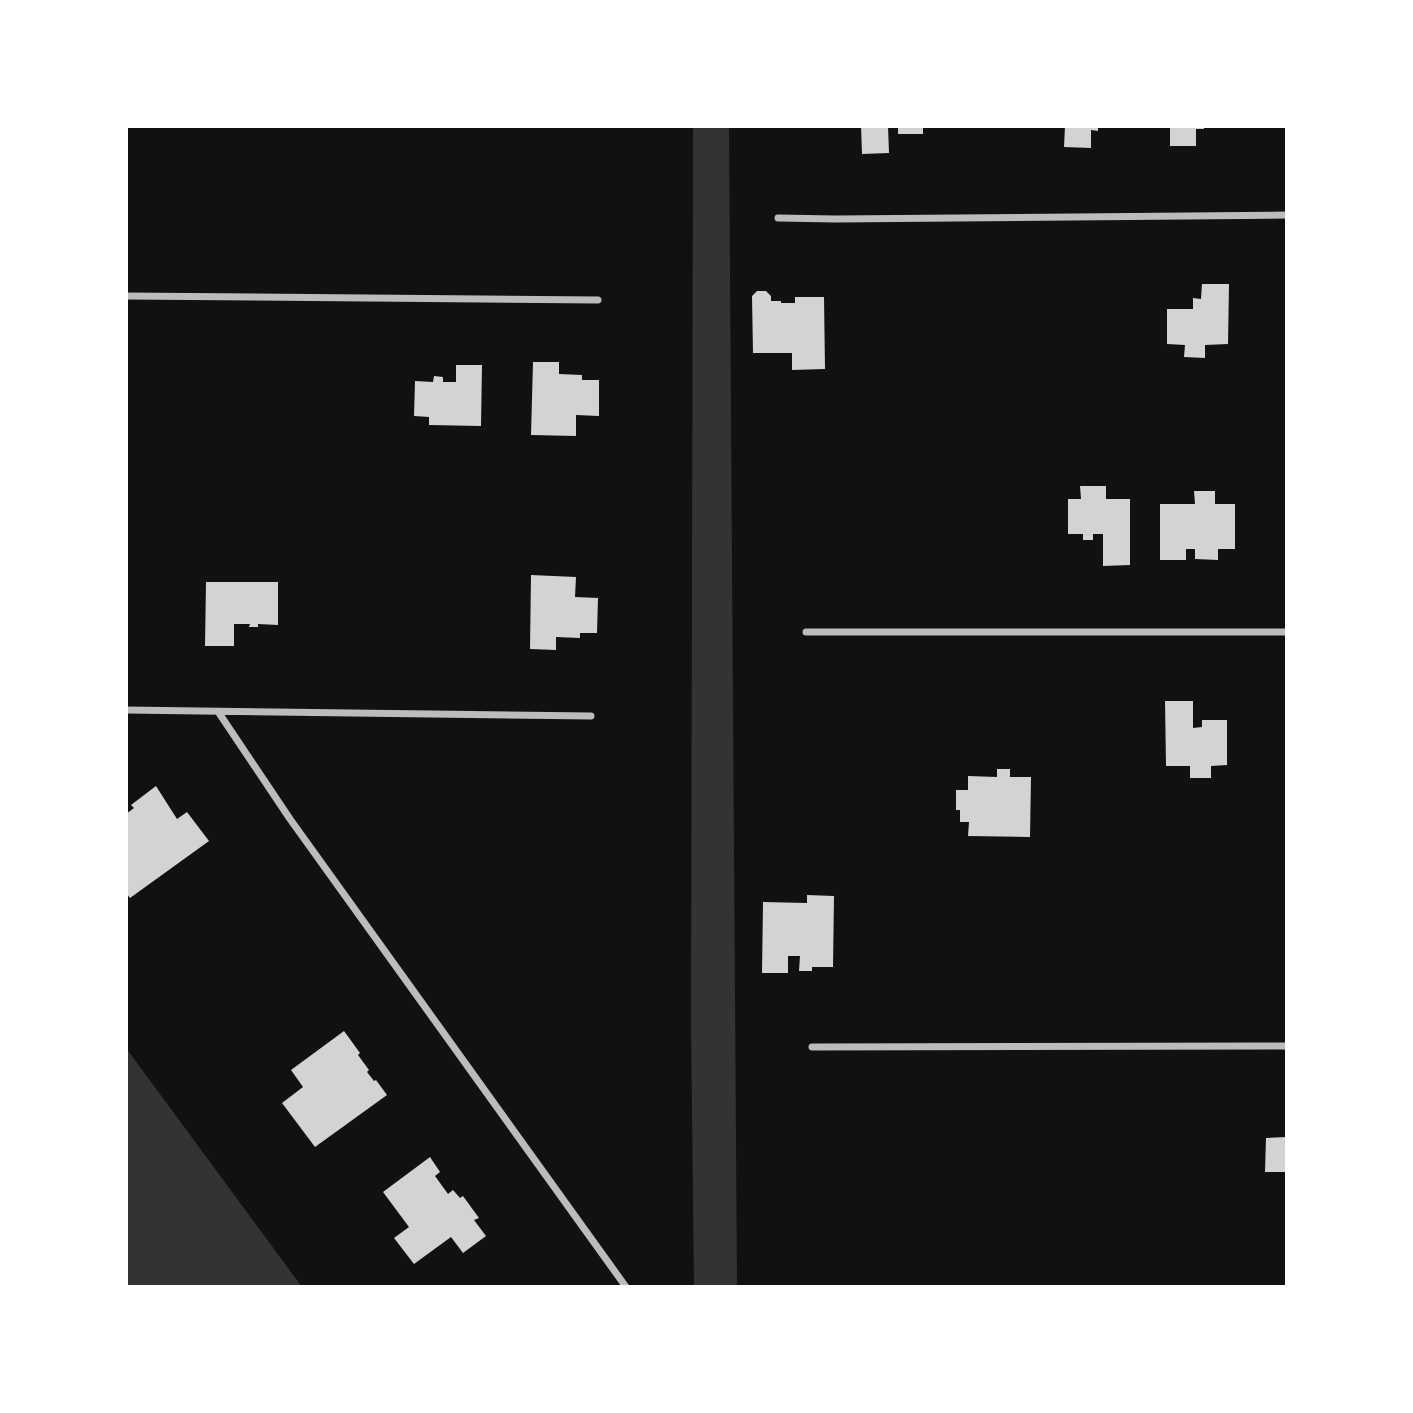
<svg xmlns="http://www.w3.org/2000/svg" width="1413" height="1413" font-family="'Open Sans',sans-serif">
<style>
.water{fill:#333}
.building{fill:#d3d3d3}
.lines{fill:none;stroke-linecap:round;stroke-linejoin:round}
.minor{stroke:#bcbcbc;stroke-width:7}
</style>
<rect width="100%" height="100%" fill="#111"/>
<!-- water -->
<path class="water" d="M693 126H729L737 1287H694L691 1025Z
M126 1048 302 1287H126Z"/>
<!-- building -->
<path class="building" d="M861 126H888L889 153 862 154Z
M898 126H923V134H898Z
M1065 126H1098V131L1091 130V148L1064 147Z
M1170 126H1204V129H1196V146H1170Z
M1202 284H1229L1228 344 1205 345V358L1184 357 1185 345 1167 344V309H1193V298L1201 299Z
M757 291H766L771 296V301H781V303H795V297H824L825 369 792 370V353H753L752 296Z
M533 362H559V374L582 375V380H599V416L576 415V436L531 435Z
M456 365H482L481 426 429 425V417L414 416 415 381 433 382 434 376 443 377V382H456Z
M1080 486H1106V499H1130V565L1103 566V534H1093V540H1083V534H1068V499H1081Z
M1194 491H1215V504H1235V549H1218V560L1195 559V549H1186V560H1160V504H1195Z
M531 575 576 577 575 597 598 598 597 633H580V638L556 637V650L530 649Z
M206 582H278V625L258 624V627H249L250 624H234V646H205Z
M1165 701H1193V728L1202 727V720H1227V765L1211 766V778H1190V766H1166Z
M997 769H1010V777H1031L1030 837 968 836 969 822H960V810H956V790H968V776L997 777Z
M156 786 177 819 187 812 209 841 130 898 126 893V814L134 808 131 805Z
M807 895 834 896 833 967H812V971H799L800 956H788V973H762L763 902 807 903Z
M344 1031 360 1053 358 1055 369 1070 367 1072 374 1081 376 1080 387 1095 315 1147 282 1103 303 1087 291 1070Z
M1287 1137V1172H1265L1266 1138Z
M430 1157 440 1172 435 1176 448 1194 453 1190 460 1198 463 1196 479 1218 474 1220 486 1236 463 1253 451 1237 414 1264 394 1238 409 1227 383 1192Z"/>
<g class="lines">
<!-- minor -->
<path class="minor" d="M778 218 836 219 1287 215
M126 296 598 300
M806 632H1287
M126 710 591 716
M219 713 290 819 626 1287
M812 1047 1287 1046"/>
</g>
<!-- border -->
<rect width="1413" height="1413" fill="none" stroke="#ffffff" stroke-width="256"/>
</svg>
